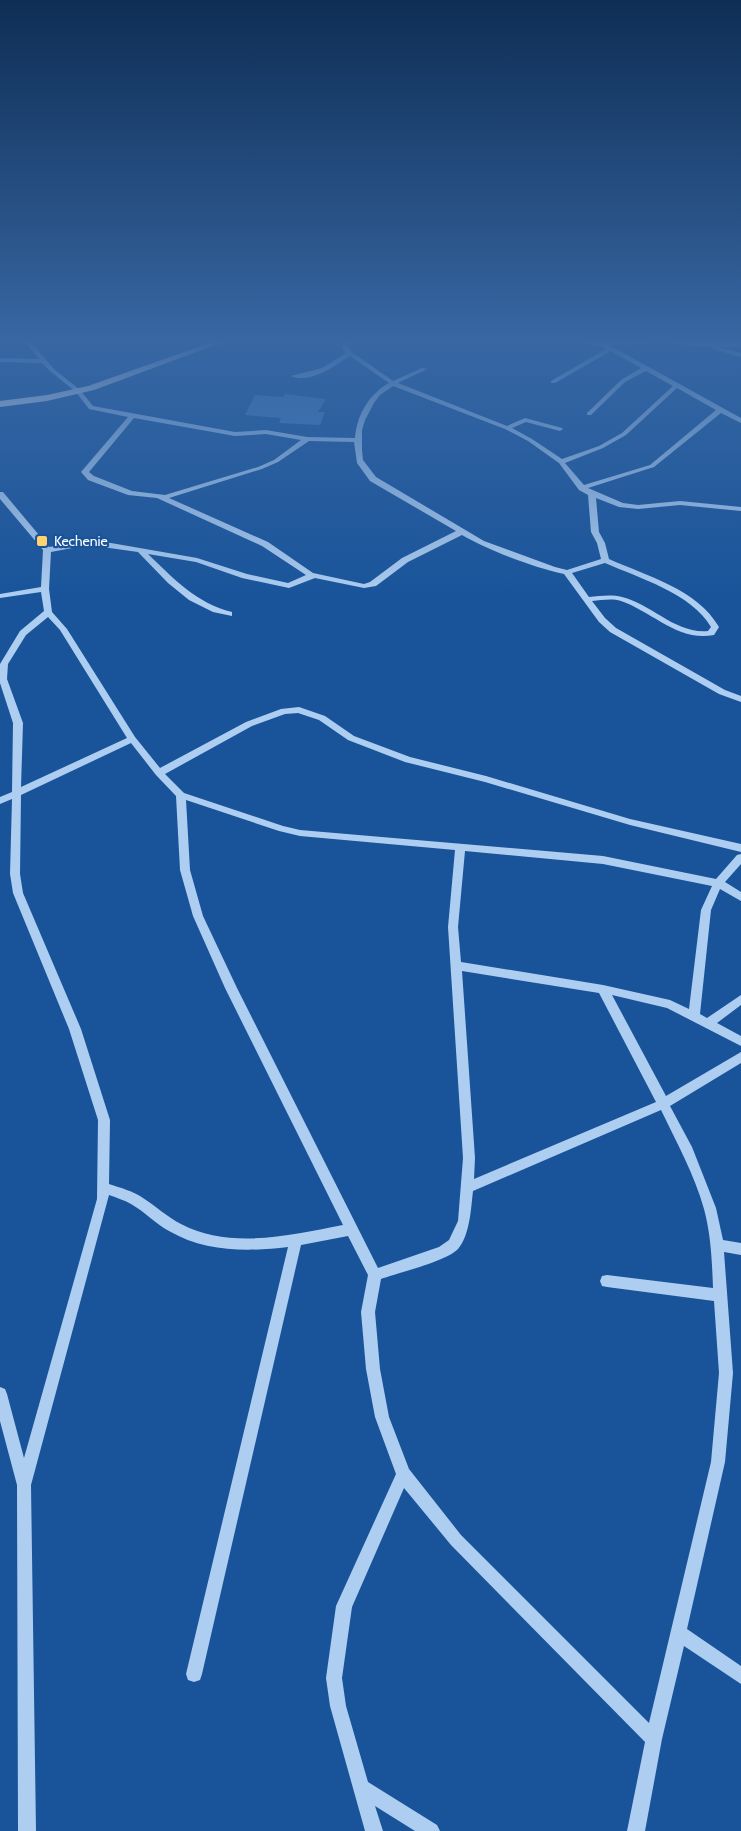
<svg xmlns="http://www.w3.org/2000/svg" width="741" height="1831" font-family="Cabin,sans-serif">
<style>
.building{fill:#4580c2}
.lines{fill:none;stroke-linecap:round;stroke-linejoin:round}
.minor{fill:#aecef1;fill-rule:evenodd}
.major{fill:#f8fbff;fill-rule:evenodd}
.poi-dot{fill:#ffd26e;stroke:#19549a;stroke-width:2}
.labels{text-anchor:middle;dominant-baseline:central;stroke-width:4.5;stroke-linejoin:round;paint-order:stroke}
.far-poi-label{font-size:14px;fill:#fff;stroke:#19549a;text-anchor:start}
</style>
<rect width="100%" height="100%" fill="#19549a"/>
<!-- building -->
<path class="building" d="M285 394 326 399 318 412H325L320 425 279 423 281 418 245 415 255 395 283 397Z"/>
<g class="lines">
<!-- minor -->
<path class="minor" d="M24 341H30L54 369 80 390 93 406 235 432 266 430 307 437 355 438C357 415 368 395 389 383L350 356C335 366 310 384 291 376L322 368 346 353 342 348 343 341H349L348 348 352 352 393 381 422 368 427 369 398 383 507 426 525 418 562 428 563 429 560 431 526 422 512 428 532 439 562 459 599 446 622 433 673 386 646 371 625 382 591 415H587V413L621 380 641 368 611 351 555 383H551V381L606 349 600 346 580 342 579 341 602 342 655 341 652 343 609 345 741 418V423L721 413 654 467 588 488 623 503 638 505 680 501 741 507V511L680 505 638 509 619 507 596 498 599 532 605 543 609 559C647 576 697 589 719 627L714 635C678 642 653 612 621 601 612 598 602 600 592 601L605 618 616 628 725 690 741 696V702L719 694 610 632 599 622 564 574C532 567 490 551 462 535L408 562 376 586 364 588 315 578 289 588 242 578 196 562 148 554C174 579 196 603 232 612V616L213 612 189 600 168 583 138 552 88 545 51 552 49 589 52 612 67 629 135 737 160 768 246 722 281 709 299 707 325 716 354 736 410 757 486 776 630 819 741 844V852L630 825 485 782 405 762 348 740 319 720 298 713 285 714 252 726 165 774 184 793 283 826 300 830 603 856 716 879 737 855 741 854V864L725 882 741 892V901L720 889 711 910 700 1014 707 1018 741 995V1005L717 1023 741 1036V1046L667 1008 612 995 666 1096 741 1052V1063L670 1106 692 1147 716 1208 723 1240 741 1243V1255L724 1252 733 1373 725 1462 687 1629 741 1666V1684L684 1646 662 1739 645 1831H627L645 1742 451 1545 404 1488 352 1607 342 1678 346 1706 368 1782 437 1825 440 1831H415L375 1806 383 1831H365L330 1706 326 1678 336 1606 396 1474 375 1417 366 1369 361 1312 368 1275 348 1236 301 1245 202 1674 200 1680 194 1682 188 1680 186 1674 288 1247C248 1252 205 1252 169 1231 156 1224 145 1212 131 1204 124 1200 117 1198 109 1195L31 1485 36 1831H18L17 1485 0 1421V1387L5 1389 7 1394 24 1458 97 1199 98 1120 69 1029 13 893 10 874 12 799 0 804V797L12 792 13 723 0 683V664L20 631 44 611 41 592 0 598V594L41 587 43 550 0 499V492H3L49 547 88 541 111 543 197 558 247 574 288 583 306 575 262 546 157 498 128 495 88 480 81 472 128 417 89 409 76 392 50 371 42 363 0 362V358L39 359ZM393 386 505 429 528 441 559 463 579 490 588 495 591 532 597 543 601 559 567 570 555 567 484 541 376 477 363 460 362 450V430L365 420 374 403 380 395ZM677 388 716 410 650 465 584 485 565 463 603 448 626 435ZM134 418 235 436 266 434 301 440 274 460 258 467 165 495 132 491 94 476 89 472ZM309 441 354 442 357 463 370 481 456 531 402 558 370 582 364 584 313 573 268 542 169 498 262 469 278 462ZM605 563C639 578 691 593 711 627L708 631C675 634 652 604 622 597 611 594 600 596 589 597L572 573ZM48 617 60 630 127 738 21 787 23 723 7 679 8 664 26 635ZM131 743 156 775 176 796 180 870 193 916 225 988 343 1225C292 1235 230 1250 181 1224 167 1217 156 1206 143 1198 133 1191 121 1188 109 1184L110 1120 81 1029 23 893 20 874 21 795ZM186 800 279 831 300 836 455 850 448 927 463 1158 458 1221 449 1240 439 1247 378 1268 237 988 203 916 190 870ZM465 851 603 864 712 886 701 910 689 1009 670 1000 603 985 461 962 458 927ZM462 971 599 993 656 1102 474 1179 475 1158ZM661 1110C676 1141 695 1176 704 1209 711 1235 712 1261 713 1288L607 1275 602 1276 600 1281 602 1286 607 1287 714 1301 719 1373 711 1462 649 1723 461 1535 409 1469 389 1417 380 1369 375 1312 381 1279C398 1273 447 1261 458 1249 470 1235 471 1208 473 1191Z
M664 341 741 343V347H718L741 353V357L713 349V347L667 343Z"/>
<!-- major -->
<path class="major" d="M215 341H226L94 390 47 401 0 407V401L47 395 88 386Z"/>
</g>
<!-- sky -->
<linearGradient id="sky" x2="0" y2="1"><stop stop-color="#0e2e55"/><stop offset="0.57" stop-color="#3867a3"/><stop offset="1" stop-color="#3867a3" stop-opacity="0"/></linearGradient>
<rect width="741" height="597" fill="url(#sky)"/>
<!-- markers -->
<rect class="poi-dot" x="36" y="535" width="12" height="12" rx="3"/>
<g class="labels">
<!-- far-poi labels -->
<g class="far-poi-label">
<text x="54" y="541">Kechenie</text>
</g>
</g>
</svg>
